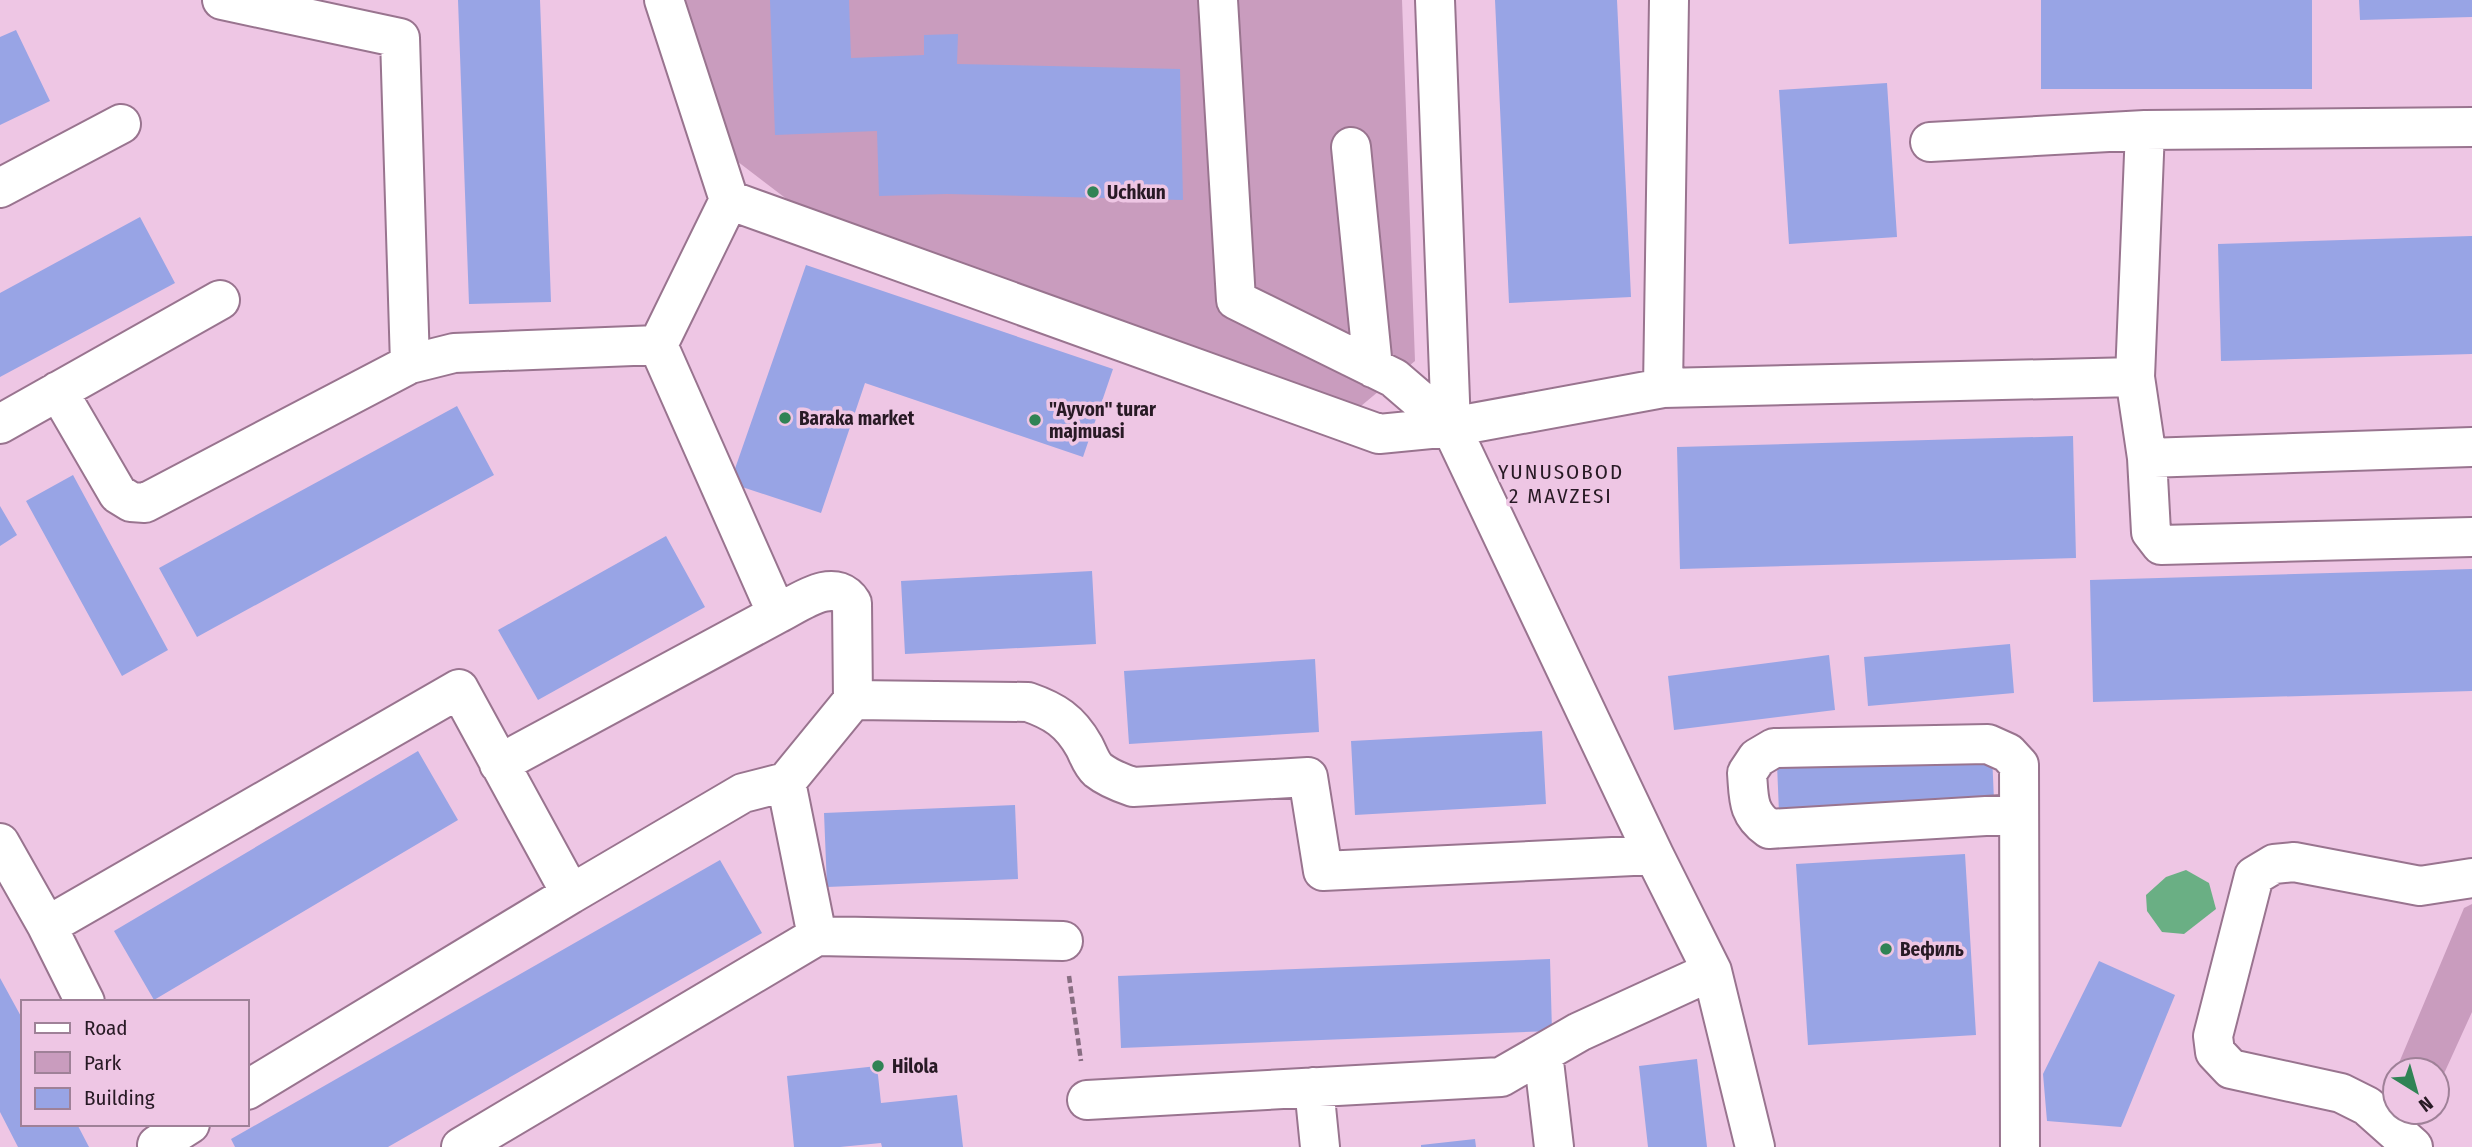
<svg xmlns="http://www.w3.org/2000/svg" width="2472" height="1147" font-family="'Fira Sans Condensed',sans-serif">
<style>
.green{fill:#c99cbe}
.water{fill:#6aaf84}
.building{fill:#98a4e5}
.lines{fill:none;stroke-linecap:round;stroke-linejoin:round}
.minor-casing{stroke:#99748f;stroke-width:42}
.path{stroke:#886e82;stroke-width:4.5;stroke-dasharray:7 3.5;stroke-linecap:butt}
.minor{stroke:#fff;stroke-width:38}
.poi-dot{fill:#308355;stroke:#eec6e4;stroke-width:2.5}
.labels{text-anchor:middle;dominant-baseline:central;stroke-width:7;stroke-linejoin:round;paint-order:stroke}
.poi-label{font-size:19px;font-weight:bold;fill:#281a25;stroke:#eec6e4;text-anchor:start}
.neighbourhood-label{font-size:21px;letter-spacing:2px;fill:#281a25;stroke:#eec6e4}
</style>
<rect width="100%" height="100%" fill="#eec6e4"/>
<!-- green -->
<path class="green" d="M675 0H1402L1415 361 1355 411 826 229 729 155Z
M2472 904V1012L2437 1089V1070H2396L2464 908Z"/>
<!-- water -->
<path class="water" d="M2186 870 2209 883 2216 909 2184 934 2162 932 2147 911 2146 895 2166 877Z"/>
<!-- building -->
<path class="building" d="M458 0H540L551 302 469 304Z
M770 0H849L851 58 924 55V35L958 34 957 64 1180 69 1183 200 947 194 879 196 877 131 775 135Z
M1495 0H1617L1631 297 1509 303Z
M2041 0H2312V89H2041Z
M2359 0H2472V17L2360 20Z
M16 30 50 101 0 125V37Z
M1887 83 1897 237 1789 244 1779 90Z
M140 217 175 283 0 377V293Z
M2472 236V354L2221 361 2218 244Z
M806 265 1113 369 1083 457 865 383 821 513 730 483Z
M457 406 494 475 197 637 159 568Z
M2073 436 2076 558 1680 569 1677 447Z
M73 475 168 650 122 676 26 501Z
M0 506 17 535 0 546Z
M666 536 705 607 538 700 498 630Z
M2472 569V691L2093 702 2090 580Z
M1092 571 1096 644 905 654 901 581Z
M2010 644 2014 693 1868 706 1864 657Z
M1829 655 1835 710 1674 730 1668 676Z
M1315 659 1319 732 1129 744 1124 671Z
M1542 731 1546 804 1355 815 1351 741Z
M418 751 458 820 154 1000 114 931Z
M1992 753 1994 801 1779 813 1777 764Z
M1015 805 1018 879 827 887 824 813Z
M1965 854 1976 1035 1808 1045 1796 864Z
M720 860 762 933 388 1147H235L231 1139Z
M1550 959 1552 1031 1121 1048 1118 976Z
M2099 961 2175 995 2121 1127 2047 1121 2043 1074Z
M0 978 23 1020V1124H77L89 1147H18L0 1112Z
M1697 1059 1707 1147H1648L1639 1066Z
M877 1066 881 1103 957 1095 963 1147H882L881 1143 840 1147H794L787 1076Z
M1475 1139 1476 1147H1421V1145Z"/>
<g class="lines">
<defs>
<path id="minor" d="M222 0 400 38 410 364
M664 0 729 200
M1218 0 1236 300 1394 378 1451 427
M1435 0 1451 427 1654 855 1712 971
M2472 127 2145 130 2135 377 2147 458 2472 447
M1930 142 2145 130
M1351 147 1373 368
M0 188 121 124
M1663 388 2135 377
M58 391 118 494 131 502 145 503 410 364 454 353 658 345
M0 424 220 300
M2147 458 2151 532 2161 545 2472 537
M853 700 1028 702C1054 711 1070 721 1084 746 1088 753 1091 764 1098 770 1108 778 1121 783 1133 787L1308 777 1323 871 1654 855
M499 764 777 614
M2019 814 1769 829C1747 813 1749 799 1747 773L1757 758 1774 748 1988 744 2008 753 2019 765 2020 1147
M0 843 47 926 85 1002
M47 926 459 689 571 894 743 793 786 782
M817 936 786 782 853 700 852 603C835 575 799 603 777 614L658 345 729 200 1379 434 1451 427 1663 388 1669 0
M1543 1053 1554 1147
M1314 1087 1320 1147
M247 1090 571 894
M1087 1100 1501 1077 1579 1032 1712 971 1755 1147
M157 1145 190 1124
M461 1147 817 936 1063 941
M2413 1147 2367 1106 2341 1093 2231 1069 2215 1052 2213 1036 2254 876 2274 864 2294 862 2420 886 2472 878"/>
</defs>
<!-- minor casing -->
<use href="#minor" class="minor-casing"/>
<!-- path -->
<path class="path" d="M1069 976 1081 1061"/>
<!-- minor -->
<use href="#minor" class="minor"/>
</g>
<!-- markers -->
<g class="poi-dot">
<circle cx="1093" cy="192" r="7"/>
<circle cx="785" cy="418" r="7"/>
<circle cx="1035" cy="420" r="7"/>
<circle cx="1886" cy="949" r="7"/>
<circle cx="878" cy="1066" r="7"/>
</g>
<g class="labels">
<!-- poi labels -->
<g class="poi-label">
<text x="1107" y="192">Uchkun</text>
<text x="1049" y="409">"Ayvon" turar<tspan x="1049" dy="22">majmuasi</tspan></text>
<text x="799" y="418">Baraka market</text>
<text x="1900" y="949">Вефиль</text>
<text x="892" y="1066">Hilola</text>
</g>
<!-- neighbourhood labels -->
<g class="neighbourhood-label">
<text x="1561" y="472">YUNUSOBOD<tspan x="1561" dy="24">2 MAVZESI</tspan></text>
</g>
</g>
<!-- legend -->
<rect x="21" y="1000" width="228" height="126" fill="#eec6e4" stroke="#9f8198" stroke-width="2"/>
<rect x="35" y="1023" width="35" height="10" fill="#ffffff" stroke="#9f8198" stroke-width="2"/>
<text x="84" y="1035" font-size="21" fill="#281a25">Road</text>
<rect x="35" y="1052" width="35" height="21" fill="#c99cbe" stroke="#9f8198" stroke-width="2"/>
<text x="84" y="1070" font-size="21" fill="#281a25">Park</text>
<rect x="35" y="1088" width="35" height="21" fill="#98a4e5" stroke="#9f8198" stroke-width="2"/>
<text x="84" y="1105" font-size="21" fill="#281a25">Building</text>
<!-- north arrow -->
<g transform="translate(2416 1091) rotate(143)"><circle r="33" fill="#eec6e4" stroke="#9f8198" stroke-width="2"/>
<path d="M0-5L12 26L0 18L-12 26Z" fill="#308355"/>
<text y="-10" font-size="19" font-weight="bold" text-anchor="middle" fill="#281a25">N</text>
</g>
</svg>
